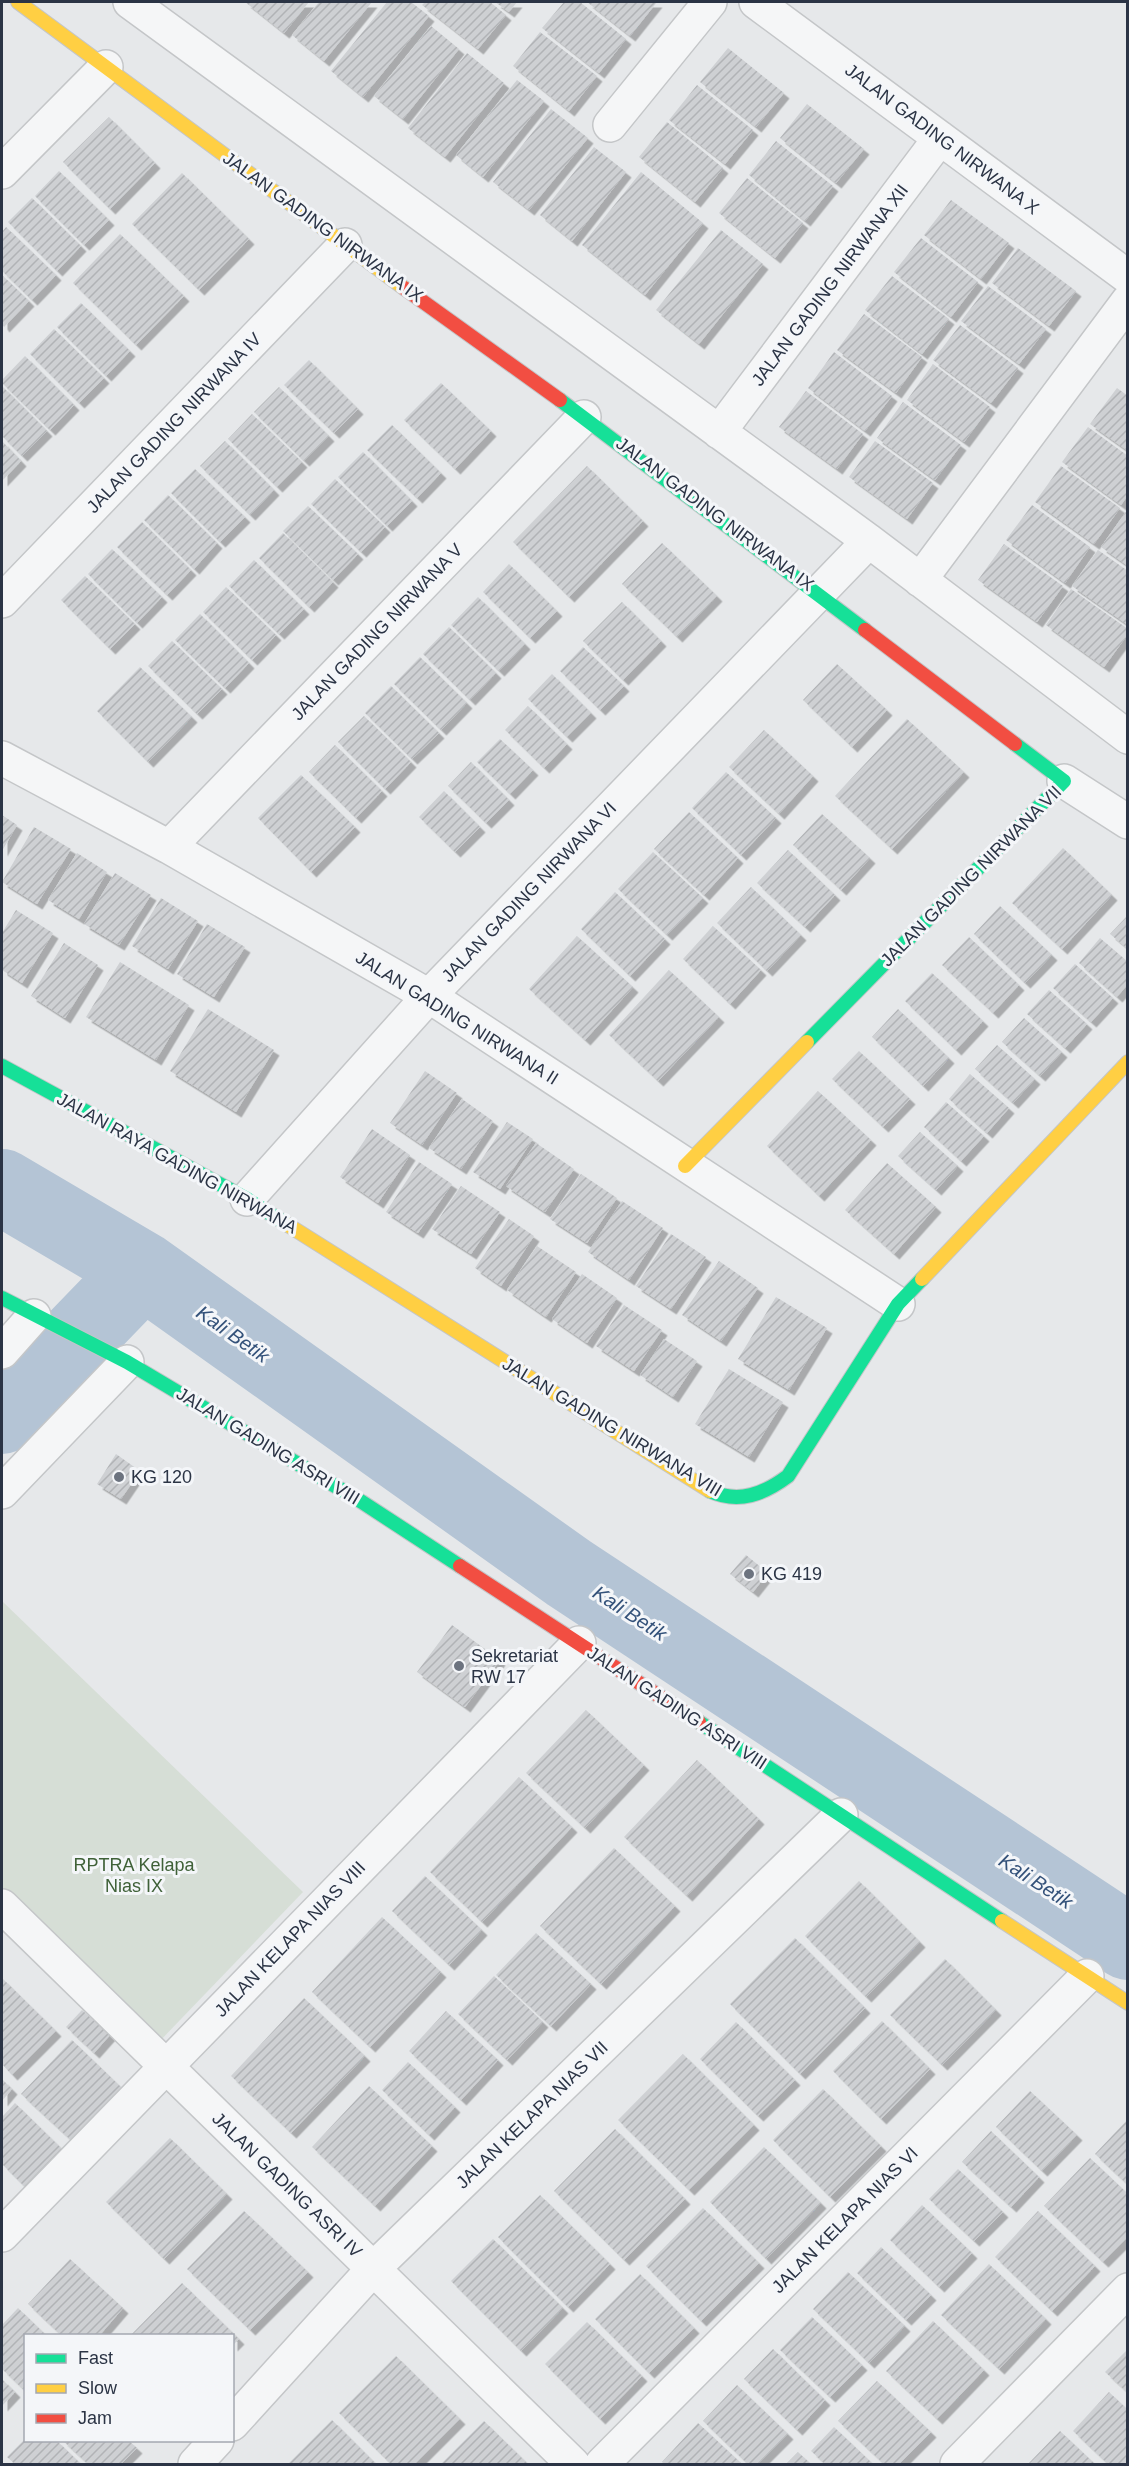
<svg xmlns="http://www.w3.org/2000/svg" width="1129" height="2466" font-family="Arial,sans-serif">
<style>
.green{fill:#d6ded6}
.lines{fill:none;stroke-linecap:round;stroke-linejoin:round}
.river{stroke:#b4c4d5;stroke-width:76}
.building{fill:url(#building-hatch);filter:url(#shadow)}
.street-casing{stroke:#c4c6c8;stroke-width:36}
.fast-casing{stroke:#c4c6c8;stroke-width:16}
.slow-casing{stroke:#c4c6c8;stroke-width:16}
.jam-casing{stroke:#c4c6c8;stroke-width:16}
.street{stroke:#f5f6f7;stroke-width:33}
.fast{stroke:#16e098;stroke-width:14}
.slow{stroke:#ffcf43;stroke-width:14}
.jam{stroke:#f24e42;stroke-width:14}
.poi-dot{fill:#6c737f;stroke:#f4f6f9;stroke-width:2}
.labels{text-anchor:middle;dominant-baseline:central;stroke-width:6;stroke-linejoin:round;paint-order:stroke}
.street-label{font-size:18px;fill:#2b3445;stroke:#f4f6f9}
.poi-label{font-size:18px;fill:#2b3445;stroke:#f4f6f9;text-anchor:start}
.park-label{font-size:18px;fill:#3f6138;stroke:#f4f6f9}
.water-label{font-size:20px;font-style:italic;fill:#34527a;stroke:#f4f6f9}
</style>
<defs>
<pattern id="building-hatch" width="6" height="6" patternUnits="userSpaceOnUse" patternTransform="scale(1.5)"><rect width="6" height="6" fill="#ced0d3"/><path d="M-1 1l2-2M0 6l6-6M5 7l2-2" fill="none" stroke="#b1b3b6"/></pattern>
<filter id="shadow"><feDropShadow dx="5.5" dy="5.5" stdDeviation="0" flood-color="#0004"/></filter>
</defs>
<rect width="100%" height="100%" fill="#e6e8ea"/>
<!-- green -->
<path class="green" d="M2 1601 303 1892 157 2044 2 1894Z"/>
<g class="lines">
<!-- river -->
<path class="river" d="M2 1187 143 1270 569 1573 1128 1942
M2 1416 143 1270"/>
</g>
<!-- building -->
<path class="building" d="M245 2H309L284 33Z
M319 2H372L324 61 292 35Z
M387 2H411L429 16 363 97 331 71Z
M425 2H490L506 15 478 49 422 5Z
M495 2H517L509 12Z
M564 2H580L626 39 599 73 542 28Z
M587 2H657L630 36Z
M431 26 459 49 403 119 374 96Z
M540 32 597 76 569 111 513 66Z
M728 48 784 93 756 127 700 82Z
M467 53 504 83 445 157 408 128Z
M517 80 544 101 483 177 456 155Z
M697 85 753 130 725 164 669 120Z
M807 104 864 149 836 183 780 138Z
M551 109 588 138 529 210 493 182Z
M109 117 155 163 110 209 63 162Z
M667 122 723 168 695 202 639 157Z
M776 141 833 186 805 221 749 175Z
M594 147 626 172 572 241 540 215Z
M59 171 109 220 84 245 35 196Z
M641 172 703 223 645 295 582 245Z
M182 173 249 239 199 290 132 224Z
M747 178 803 223 775 258 719 213Z
M32 198 81 246 57 271 8 222Z
M951 200 1009 243 981 279 924 235Z
M6 227 56 275 32 300 2 271V232Z
M721 230 763 264 699 344 656 310Z
M120 234 184 296 136 345 73 283Z
M921 238 978 282 951 317 894 272Z
M1018 248 1076 291 1049 326 992 283Z
M2 275 29 301 4 327 2 324Z
M892 276 949 319 922 354 865 310Z
M988 286 1046 329 1019 364 961 321Z
M81 303 130 351 106 376 57 327Z
M864 314 922 357 896 393 837 350Z
M960 325 1018 368 991 403 933 360Z
M54 329 104 378 79 403 30 354Z
M834 352 892 396 865 431 808 388Z
M25 356 74 405 50 430 2 383V380Z
M309 360 358 409 334 433 284 385Z
M933 364 990 407 964 442 907 400Z
M441 383 491 431 455 469 404 420Z
M2 386 47 431 22 456 2 436Z
M279 387 329 436 304 461 254 412Z
M1117 388 1128 396V451L1090 424Z
M806 391 863 434 837 469 779 427Z
M903 402 961 445 935 480 877 438Z
M252 414 302 462 277 487 228 439Z
M392 425 441 473 417 498 367 450Z
M1088 427 1128 456V495L1121 505 1062 462Z
M2 441 21 461 2 481Z
M225 441 274 490 250 515 200 466Z
M875 441 933 483 907 519 849 477Z
M363 452 412 501 387 526 338 477Z
M587 466 643 521 569 597 513 542Z
M1061 466 1120 508 1094 544 1035 502Z
M195 469 245 517 220 542 171 493Z
M335 479 385 527 361 552 311 504Z
M168 495 217 543 194 569 144 520Z
M1032 505 1090 547 1065 583 1006 540Z
M308 506 358 554 333 580 283 531Z
M1128 509V566L1101 547Z
M142 522 191 570 167 595 117 547Z
M283 533 333 582 309 607 259 558Z
M662 543 717 596 677 637 622 584Z
M1004 544 1063 586 1037 622 978 580Z
M112 549 162 597 137 623 88 574Z
M1098 550 1128 571V625L1072 586Z
M254 560 304 609 279 634 229 586Z
M509 564 557 611 530 638 483 592Z
M85 576 135 624 110 649 61 600Z
M226 587 276 635 252 660 203 612Z
M1071 589 1128 629V634L1104 667 1046 625Z
M478 597 525 644 499 671 451 625Z
M622 602 661 641 623 680 583 641Z
M200 614 249 663 225 688 175 640Z
M449 627 496 673 470 700 423 654Z
M172 641 222 689 197 714 148 666Z
M583 647 624 686 600 710 560 671Z
M420 657 467 703 441 730 394 684Z
M837 664 887 710 852 747 803 700Z
M140 667 192 717 148 762 97 711Z
M552 674 591 713 567 737 528 699Z
M391 686 439 733 412 759 365 713Z
M528 706 567 744 544 768 505 730Z
M364 716 411 762 385 789 338 742Z
M907 719 964 772 892 849 835 796Z
M764 730 813 776 779 814 729 767Z
M500 739 533 770 510 794 477 762Z
M335 745 382 791 356 818 309 772Z
M471 762 509 800 486 823 448 786Z
M726 772 776 818 741 855 692 808Z
M301 775 355 827 311 872 258 818Z
M444 791 480 827 455 852 419 817Z
M689 812 738 858 704 895 654 849Z
M822 814 870 858 841 890 793 845Z
M2 815 17 825 2 851Z
M34 827 71 849 37 904 2 882Z
M1063 848 1112 895 1062 949 1012 903Z
M788 850 835 895 805 927 757 883Z
M653 852 703 898 667 935 618 889Z
M77 853 107 872 79 919 48 900Z
M115 873 151 895 119 945 84 924Z
M751 887 801 935 767 971 717 923Z
M615 892 665 939 630 976 581 929Z
M161 898 198 921 168 969 132 946Z
M1000 906 1052 955 1025 983 974 934Z
M16 910 53 933 22 983 2 970V933Z
M1128 915V949L1110 934Z
M207 924 245 947 214 997 177 974Z
M713 926 761 970 730 1004 683 959Z
M577 936 633 987 585 1040 529 989Z
M969 937 1019 985 993 1013 942 965Z
M1100 938 1128 962V984L1117 997 1079 963Z
M64 943 98 965 65 1018 31 996Z
M120 962 189 1005 156 1060 86 1017Z
M1075 964 1113 998 1091 1022 1053 988Z
M669 970 719 1017 658 1081 609 1035Z
M932 973 983 1021 956 1050 905 1001Z
M1049 990 1087 1024 1065 1048 1027 1014Z
M208 1009 274 1050 236 1112 170 1071Z
M898 1009 949 1058 923 1086 872 1037Z
M1024 1018 1062 1052 1040 1076 1002 1042Z
M997 1045 1035 1079 1013 1103 975 1069Z
M859 1051 910 1099 883 1127 832 1079Z
M425 1071 457 1093 422 1145 390 1123Z
M970 1074 1009 1108 987 1133 949 1099Z
M818 1091 871 1140 819 1196 767 1146Z
M462 1099 493 1121 461 1169 429 1148Z
M946 1102 984 1136 961 1161 924 1127Z
M507 1122 533 1139 500 1189 473 1172Z
M372 1129 410 1155 378 1203 340 1177Z
M920 1132 958 1166 936 1190 898 1156Z
M536 1143 574 1169 545 1212 506 1186Z
M419 1162 452 1184 418 1233 386 1212Z
M887 1163 936 1207 894 1254 845 1210Z
M581 1174 617 1198 587 1243 550 1219Z
M461 1186 500 1212 471 1254 432 1229Z
M622 1201 663 1228 629 1280 588 1252Z
M509 1219 534 1236 501 1286 475 1268Z
M671 1234 706 1257 671 1309 636 1286Z
M537 1246 576 1272 546 1317 507 1290Z
M719 1261 758 1288 721 1341 682 1315Z
M582 1274 617 1298 587 1343 552 1319Z
M776 1297 827 1328 789 1390 738 1359Z
M624 1305 662 1330 634 1371 596 1346Z
M664 1339 697 1361 673 1397 640 1375Z
M729 1369 783 1402 749 1457 695 1424Z
M116 1454 140 1471 121 1499 97 1484Z
M746 1555 768 1573 753 1592 730 1574Z
M452 1625 500 1660 465 1707 417 1672Z
M586 1710 644 1765 585 1828 526 1773Z
M697 1760 759 1819 687 1896 624 1837Z
M519 1777 572 1827 482 1922 430 1872Z
M614 1848 675 1906 601 1984 540 1926Z
M425 1876 482 1930 449 1965 392 1911Z
M859 1881 920 1942 866 1997 805 1936Z
M382 1917 441 1972 370 2047 312 1992Z
M536 1933 591 1984 551 2026 496 1975Z
M795 1938 865 2008 800 2074 730 2004Z
M945 1959 996 2010 942 2065 890 2015Z
M494 1976 543 2022 507 2060 458 2014Z
M2 1978 56 2031 12 2075 2 2064Z
M304 1998 365 2056 291 2133 231 2076Z
M82 2010 110 2035 94 2053 66 2027Z
M446 2011 498 2060 461 2100 409 2051Z
M882 2021 930 2069 881 2119 833 2071Z
M736 2022 795 2080 758 2116 700 2059Z
M72 2040 123 2089 73 2142 21 2094Z
M683 2054 754 2125 689 2190 618 2120Z
M408 2062 455 2107 429 2135 382 2090Z
M2 2079 12 2089 2 2101Z
M369 2086 432 2146 375 2206 312 2147Z
M823 2089 881 2146 830 2197 773 2140Z
M1030 2091 1077 2135 1042 2171 996 2127Z
M15 2103 61 2148 24 2186 2 2164V2117Z
M1128 2119V2185L1095 2154Z
M615 2129 685 2199 624 2260 554 2191Z
M991 2131 1039 2177 1011 2207 962 2162Z
M170 2138 227 2194 164 2259 106 2202Z
M764 2147 821 2203 766 2259 710 2202Z
M1090 2158 1128 2194V2237L1103 2262 1044 2206Z
M958 2169 1003 2212 974 2241 929 2199Z
M540 2195 610 2264 568 2307 498 2237Z
M922 2205 972 2253 939 2287 890 2240Z
M703 2208 759 2263 701 2321 646 2266Z
M244 2211 308 2272 250 2330 187 2269Z
M1038 2211 1095 2266 1052 2311 995 2257Z
M493 2239 563 2308 521 2351 451 2281Z
M881 2247 931 2295 906 2320 857 2273Z
M70 2259 123 2308 99 2336H62L28 2304Z
M989 2264 1046 2319 999 2369 941 2315Z
M848 2272 905 2326 869 2363 813 2309Z
M640 2274 694 2328 649 2373 595 2319Z
M182 2283 239 2339 232 2346V2336H130Z
M18 2308 47 2336H26V2392L2 2369V2325Z
M812 2317 862 2365 830 2397 780 2350Z
M933 2321 984 2370 937 2419 886 2371Z
M587 2322 642 2376 600 2419 545 2364Z
M773 2349 825 2400 797 2430 744 2379Z
M1128 2349V2393L1105 2372Z
M396 2356 460 2419 415 2464H391L339 2413Z
M2 2379 15 2392 2 2406Z
M877 2381 931 2432 899 2464H884L838 2421Z
M737 2385 788 2434 758 2464H748L703 2421Z
M1109 2392 1128 2410V2464H1108L1073 2431Z
M332 2420 376 2464H288Z
M484 2421 528 2464H441Z
M698 2423 742 2464H664L662 2462Z
M834 2427 873 2464H825L811 2451Z
M1060 2431 1095 2464H1028Z
M26 2438V2440H56L81 2464H15L7 2457Z
M62 2440H128L137 2448 121 2464H88Z
M798 2452 811 2464H786Z"/>
<g class="lines">
<defs>
<path id="street" d="M130 2 869 541 1128 737
M756 2 1128 277
M610 125 710 2
M2 172 106 67
M719 432 940 138
M920 580 1128 301
M2 601 345 245
M2 758 169 847 429 996 898 1304
M1064 781 1128 822
M169 847 584 417
M247 1199 429 996 869 541
M2 1352 34 1316
M2 1492 127 1362
M2 1906 573 2464
M2 2235 579 1643
M232 2424 373 2269 841 1815
M195 2464 217 2440
M602 2464 1087 1976
M957 2464 1128 2290"/>
<path id="fast" d="M560 400 865 630
M807 1042 1064 781 1015 744
M2 1066 247 1199 288 1225
M2 1298 127 1362 362 1502 460 1566
M710 1491C739 1504 764 1494 788 1476L898 1304 922 1279
M699 1722 1002 1921"/>
<path id="slow" d="M18 2 404 288
M685 1166 807 1042
M288 1225 710 1491
M922 1279 1128 1062
M1002 1921 1128 2003"/>
<path id="jam" d="M404 288 560 400
M865 630 1015 744
M460 1566 699 1722"/>
</defs>
<!-- street casing -->
<use href="#street" class="street-casing"/>
<!-- fast casing -->
<use href="#fast" class="fast-casing"/>
<!-- slow casing -->
<use href="#slow" class="slow-casing"/>
<!-- jam casing -->
<use href="#jam" class="jam-casing"/>
<!-- street -->
<use href="#street" class="street"/>
<!-- fast -->
<use href="#fast" class="fast"/>
<!-- slow -->
<use href="#slow" class="slow"/>
<!-- jam -->
<use href="#jam" class="jam"/>
</g>
<!-- markers -->
<g class="poi-dot">
<circle cx="119" cy="1477" r="6"/>
<circle cx="749" cy="1574" r="6"/>
<circle cx="459" cy="1666" r="6"/>
</g>
<g class="labels">
<!-- street labels -->
<g class="street-label">
<text transform="translate(942 139) rotate(37)">JALAN GADING NIRWANA X</text>
<text transform="translate(323 227) rotate(36)">JALAN GADING NIRWANA IX</text>
<text transform="translate(830 285) rotate(-53)">JALAN GADING NIRWANA XII</text>
<text transform="translate(174 423) rotate(-46)">JALAN GADING NIRWANA IV</text>
<text transform="translate(715 514) rotate(37)">JALAN GADING NIRWANA IX</text>
<text transform="translate(377 632) rotate(-46)">JALAN GADING NIRWANA V</text>
<text transform="translate(971 876) rotate(-45)">JALAN GADING NIRWANA VII</text>
<text transform="translate(529 892) rotate(-46)">JALAN GADING NIRWANA VI</text>
<text transform="translate(457 1018) rotate(32)">JALAN GADING NIRWANA II</text>
<text transform="translate(177 1163) rotate(29)">JALAN RAYA GADING NIRWANA</text>
<text transform="translate(612 1427) rotate(31)">JALAN GADING NIRWANA VIII</text>
<text transform="translate(268 1446) rotate(31)">JALAN GADING ASRI VIII</text>
<text transform="translate(677 1708) rotate(33)">JALAN GADING ASRI VIII</text>
<text transform="translate(290 1939) rotate(-46)">JALAN KELAPA NIAS VIII</text>
<text transform="translate(532 2115) rotate(-44)">JALAN KELAPA NIAS VII</text>
<text transform="translate(287 2185) rotate(44)">JALAN GADING ASRI IV</text>
<text transform="translate(845 2220) rotate(-45)">JALAN KELAPA NIAS VI</text>
</g>
<!-- poi labels -->
<g class="poi-label">
<text x="131" y="1477">KG 120</text>
<text x="761" y="1574">KG 419</text>
<text x="471" y="1656">Sekretariat<tspan x="471" dy="21">RW 17</tspan></text>
</g>
<!-- park labels -->
<g class="park-label">
<text x="134" y="1865">RPTRA Kelapa<tspan x="134" dy="21">Nias IX</tspan></text>
</g>
<!-- water labels -->
<g class="water-label">
<text transform="translate(233 1334) rotate(35)">Kali Betik</text>
<text transform="translate(630 1613) rotate(33)">Kali Betik</text>
<text transform="translate(1036 1881) rotate(33)">Kali Betik</text>
</g>
</g>
<!-- border -->
<rect width="1129" height="2466" fill="none" stroke="#2b3445" stroke-width="6"/>
<!-- legend -->
<rect x="24" y="2334" width="210" height="108" fill="#f4f6f9" stroke="#a4a8b1" stroke-width="1.5"/>
<rect x="36" y="2354" width="30" height="9" fill="#16e098" stroke="#a4a8b1" stroke-width="1.5"/>
<text x="78" y="2364" font-size="18" fill="#2b3445">Fast</text>
<rect x="36" y="2384" width="30" height="9" fill="#ffcf43" stroke="#a4a8b1" stroke-width="1.5"/>
<text x="78" y="2394" font-size="18" fill="#2b3445">Slow</text>
<rect x="36" y="2414" width="30" height="9" fill="#f24e42" stroke="#a4a8b1" stroke-width="1.5"/>
<text x="78" y="2424" font-size="18" fill="#2b3445">Jam</text>
</svg>
